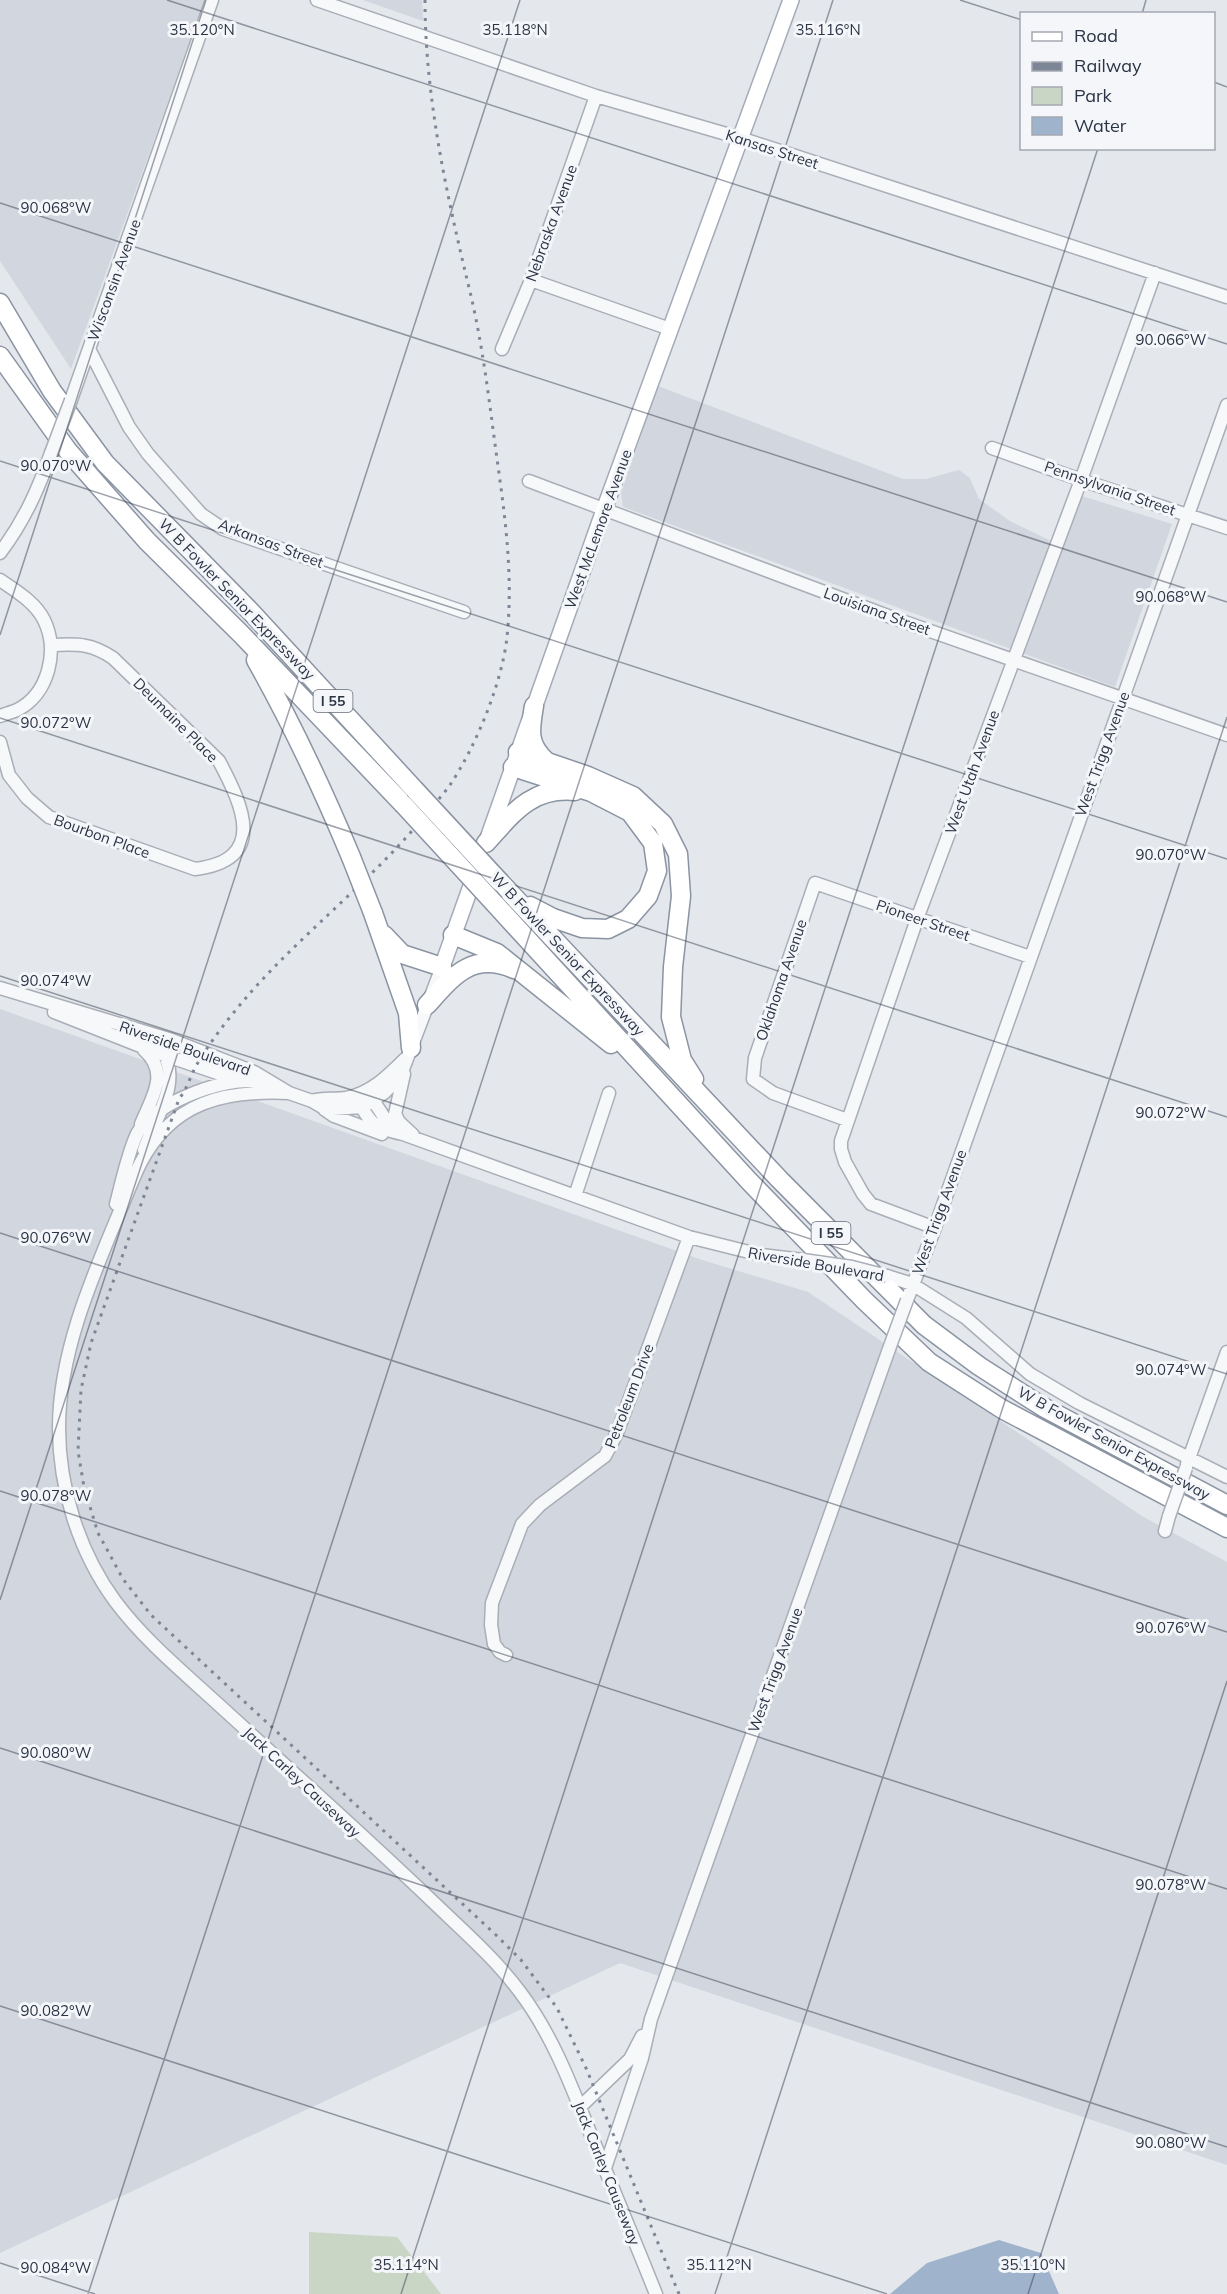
<svg xmlns="http://www.w3.org/2000/svg" width="1227" height="2294" font-family="Mulish,sans-serif">
<style>
.built{fill:#d2d6de}
.green{fill:#c9d6c5}
.water{fill:#9fb4cc}
.lines{fill:none;stroke-linecap:round;stroke-linejoin:round}
.minor-casing{stroke:#a9aeb7;stroke-width:15}
.major-casing{stroke:#a3abb8;stroke-width:18}
.highway-casing{stroke:#8b94a3;stroke-width:21}
.minor{stroke:#f7f8fa;stroke-width:12}
.major{stroke:#fff;stroke-width:15}
.highway{stroke:#fff;stroke-width:18}
.rail{stroke:#7d8696;stroke-width:3;stroke-dasharray:3 6;stroke-linecap:butt}
.minor-bridge-casing{stroke:#a9aeb7;stroke-width:15;stroke-linecap:butt}
.highway-bridge-casing{stroke:#8b94a3;stroke-width:21;stroke-linecap:butt}
.minor-bridge{stroke:#f7f8fa;stroke-width:12}
.highway-bridge{stroke:#fff;stroke-width:18}
.ticks{fill:none;stroke:#2b3445;stroke-width:1.5;stroke-opacity:0.45}
.labels{text-anchor:middle;dominant-baseline:central;stroke-width:6;stroke-linejoin:round;paint-order:stroke}
.shield{fill:#f4f6f9;stroke:#676e7b;stroke-width:1.5}
.shield-label{font-size:14px;font-weight:bold;fill:#2b3445}
.street-label{font-size:15px;fill:#2b3445;stroke:#f4f6f9}
.ticks-label{font-size:15px;text-anchor:middle;fill:#2b3445;stroke:#f4f6f9;stroke-width:6;stroke-linejoin:round;paint-order:stroke}
</style>
<rect width="100%" height="100%" fill="#e4e7ec"/>
<!-- built -->
<path class="built" d="M0 0H205L71 369 0 261Z
M363 0H422L423 21Z
M658 386 903 479H926L959 470 970 478 979 499 1010 521 1051 541 1069 492 1172 524 1115 687 623 507 621 493Z
M0 1009 702 1260 808 1292 1142 1516 1227 1562V2165L620 1963 0 2253Z"/>
<!-- green -->
<path class="green" d="M309 2232 397 2237 441 2294H309Z"/>
<!-- water -->
<path class="water" d="M999 2240 1041 2253 1059 2294H890L927 2263Z"/>
<g class="lines">
<defs>
<path id="minor" d="M317 0 596 96 740 138 1227 297
M531 280 670 329
M89 349 129 427 148 454 201 514 223 529 464 612
M502 349 531 280 596 96
M71 400 212 0
M992 448 1081 480 1227 528
M529 481 896 619 1227 735
M0 553C24 521 38 490 51 453
M0 580C16 591 35 602 44 620 59 650 49 694 17 710 12 712 6 714 0 716
M0 742 9 775 27 798 49 817 195 869C268 860 243 806 219 761L113 658C91 643 77 644 52 645
M0 988 172 1040 254 1072 289 1093 312 1101 324 1108 333 1109 362 1107 384 1093 400 1077 442 967
M54 1012 158 1053 238 1080
M404 1074 395 1114 399 1122 413 1135
M289 1093C225 1090 172 1101 140 1164 133 1178 128 1192 122 1206 93 1275 59 1352 59 1428 59 1488 79 1552 115 1601 144 1640 183 1672 219 1705 289 1769 360 1832 429 1898 460 1928 494 1957 520 1992 551 2033 570 2082 589 2130 611 2184 634 2239 656 2294
M369 1094 384 1117 402 1133
M356 1095C369 1123 373 1128 403 1134L689 1237 761 1255 803 1260
M312 1101C323 1097 334 1100 346 1098 371 1093 388 1076 405 1059
M324 1109 334 1116 382 1134
M847 1120 773 1093 753 1079 755 1058 815 883 1030 957
M141 1124C152 1097 170 1073 144 1050
M144 1150C154 1120 183 1082 162 1051
M575 1196 609 1093
M116 1204C121 1185 129 1148 138 1132 154 1102 236 1071 267 1084
M935 1228 871 1204 863 1194 845 1162 841 1149V1141L917 919 1081 480 1155 273
M887 1276 912 1284 966 1318 1030 1374 1079 1403 1227 1477
M907 1300 933 1233 1227 405
M1187 1464 1227 1352
M1165 1531 1169 1516
M506 1655 500 1652 494 1644 491 1625 492 1603 522 1524 540 1505 605 1456 617 1433 689 1237
M580 2107 630 2059 642 2036
M605 2168 642 2058 651 2019 889 1349"/>
<path id="major" d="M487 841 604 510 791 0
M442 967 476 872"/>
<path id="highway" d="M0 303 52 391 105 463 252 613 414 789
M0 356 68 451 147 541 242 635 403 804
M256 660C292 724 323 790 351 857
M534 706C530 730 527 744 546 761
M518 752 588 776 633 796 663 824 678 854 681 896 673 967 671 1017 682 1060 694 1079
M513 767 591 792 630 812 653 843 657 871 648 896 628 919 608 929 582 928 553 918 530 906
M486 843C513 813 531 787 575 791
M500 882 779 1179 924 1325 979 1366 1043 1407 1227 1505
M495 904 749 1181 864 1300 929 1362 1002 1409 1227 1528
M373 913 408 1013 411 1048
M384 935 402 954 442 967
M453 935 497 953 611 1044
M427 1005C453 976 472 951 514 969"/>
</defs>
<!-- minor casing -->
<use href="#minor" class="minor-casing"/>
<!-- major casing -->
<use href="#major" class="major-casing"/>
<!-- highway casing -->
<use href="#highway" class="highway-casing"/>
<!-- minor -->
<use href="#minor" class="minor"/>
<!-- major -->
<use href="#major" class="major"/>
<!-- highway -->
<use href="#highway" class="highway"/>
<!-- rail -->
<path class="rail" d="M425 0C425 99 448 201 471 296 484 352 490 409 498 466 506 523 513 579 507 637 502 683 476 746 450 785 442 796 432 807 423 818 371 881 305 931 251 992 231 1015 211 1040 196 1066 190 1077 187 1089 179 1099L91 1343 81 1390 78 1451 84 1487 98 1533 123 1579 151 1615 496 1935 521 1960 557 2008 586 2068 679 2294"/>
<defs>
<path id="minor-bridge" d="M51 453 71 400
M803 1260 852 1267 887 1276
M889 1349 907 1300
M1169 1516 1186 1468"/>
<path id="highway-bridge" d="M414 789 500 882
M403 804 495 904
M351 857 373 913"/>
</defs>
<!-- minor-bridge casing -->
<use href="#minor-bridge" class="minor-bridge-casing"/>
<!-- highway-bridge casing -->
<use href="#highway-bridge" class="highway-bridge-casing"/>
<!-- minor-bridge -->
<use href="#minor-bridge" class="minor-bridge"/>
<!-- highway-bridge -->
<use href="#highway-bridge" class="highway-bridge"/>
</g>
<!-- ticks -->
<path class="ticks" d="M167 0 1227 344M960 0 1022 20M1142 14 1146 0M1214 82 1227 87M0 203 1227 602M0 461 1227 859M0 635 206 0M0 718 1227 1117M0 976 1227 1374M0 1233 1227 1632M0 1491 1227 1889M0 1600 520 0M0 1748 1227 2147M0 2006 887 2294M0 2263 95 2294M88 2294 833 0M401 2294 1098 148M715 2294 1227 717M1028 2294 1227 1681"/>
<g class="labels">
<!-- shield labels -->
<g class="shield">
<rect x="313.5" y="690" width="39" height="22" rx="4.5"/>
<rect x="811.5" y="1222" width="39" height="22" rx="4.5"/>
</g>
<g class="shield-label">
<text x="333" y="701">I 55</text>
<text x="831" y="1233">I 55</text>
</g>
<!-- street labels -->
<g class="street-label">
<text transform="translate(772 149) rotate(18)">Kansas Street</text>
<text transform="translate(551 223) rotate(-70)">Nebraska Avenue</text>
<text transform="translate(114 280) rotate(-70)">Wisconsin Avenue</text>
<text transform="translate(1110 488) rotate(19)">Pennsylvania Street</text>
<text transform="translate(598 529) rotate(-70)">West McLemore Avenue</text>
<text transform="translate(271 543) rotate(21)">Arkansas Street</text>
<text transform="translate(237 599) rotate(46)">W B Fowler Senior Expressway</text>
<text transform="translate(877 611) rotate(20)">Louisiana Street</text>
<text transform="translate(176 720) rotate(45)">Deumaine Place</text>
<text transform="translate(1102 754) rotate(-70)">West Trigg Avenue</text>
<text transform="translate(972 772) rotate(-70)">West Utah Avenue</text>
<text transform="translate(102 836) rotate(20)">Bourbon Place</text>
<text transform="translate(923 920) rotate(19)">Pioneer Street</text>
<text transform="translate(568 954) rotate(47)">W B Fowler Senior Expressway</text>
<text transform="translate(781 980) rotate(-71)">Oklahoma Avenue</text>
<text transform="translate(185 1048) rotate(19)">Riverside Boulevard</text>
<text transform="translate(939 1212) rotate(-70)">West Trigg Avenue</text>
<text transform="translate(816 1264) rotate(10)">Riverside Boulevard</text>
<text transform="translate(629 1396) rotate(-69)">Petroleum Drive</text>
<text transform="translate(1114 1443) rotate(29)">W B Fowler Senior Expressway</text>
<text transform="translate(775 1670) rotate(-70)">West Trigg Avenue</text>
<text transform="translate(302 1782) rotate(43)">Jack Carley Causeway</text>
<text transform="translate(607 2173) rotate(68)">Jack Carley Causeway</text>
</g>
</g>
<g class="ticks-label">
<text x="202" y="35">35.120°N</text>
<text x="515" y="35">35.118°N</text>
<text x="828" y="35">35.116°N</text>
<text x="56" y="213">90.068°W</text>
<text x="1171" y="345">90.066°W</text>
<text x="56" y="471">90.070°W</text>
<text x="1171" y="602">90.068°W</text>
<text x="56" y="728">90.072°W</text>
<text x="1171" y="860">90.070°W</text>
<text x="56" y="986">90.074°W</text>
<text x="1171" y="1118">90.072°W</text>
<text x="56" y="1243">90.076°W</text>
<text x="1171" y="1375">90.074°W</text>
<text x="56" y="1501">90.078°W</text>
<text x="1171" y="1633">90.076°W</text>
<text x="56" y="1758">90.080°W</text>
<text x="1171" y="1890">90.078°W</text>
<text x="56" y="2016">90.082°W</text>
<text x="1171" y="2148">90.080°W</text>
<text x="406" y="2270">35.114°N</text>
<text x="719" y="2270">35.112°N</text>
<text x="1033" y="2270">35.110°N</text>
<text x="56" y="2273">90.084°W</text>
</g>
<!-- legend -->
<rect x="1020" y="12" width="195" height="138" fill="#f4f6f9" stroke="#a4a8b1" stroke-width="1.5"/>
<rect x="1032" y="32" width="30" height="9" fill="#ffffff" stroke="#a4a8b1" stroke-width="1.5"/>
<text x="1074" y="42" font-size="18" fill="#2b3445">Road</text>
<rect x="1032" y="62" width="30" height="9" fill="#7d8696" stroke="#a4a8b1" stroke-width="1.5"/>
<text x="1074" y="72" font-size="18" fill="#2b3445">Railway</text>
<rect x="1032" y="87" width="30" height="18" fill="#c9d6c5" stroke="#a4a8b1" stroke-width="1.5"/>
<text x="1074" y="102" font-size="18" fill="#2b3445">Park</text>
<rect x="1032" y="117" width="30" height="18" fill="#9fb4cc" stroke="#a4a8b1" stroke-width="1.5"/>
<text x="1074" y="132" font-size="18" fill="#2b3445">Water</text>
</svg>
